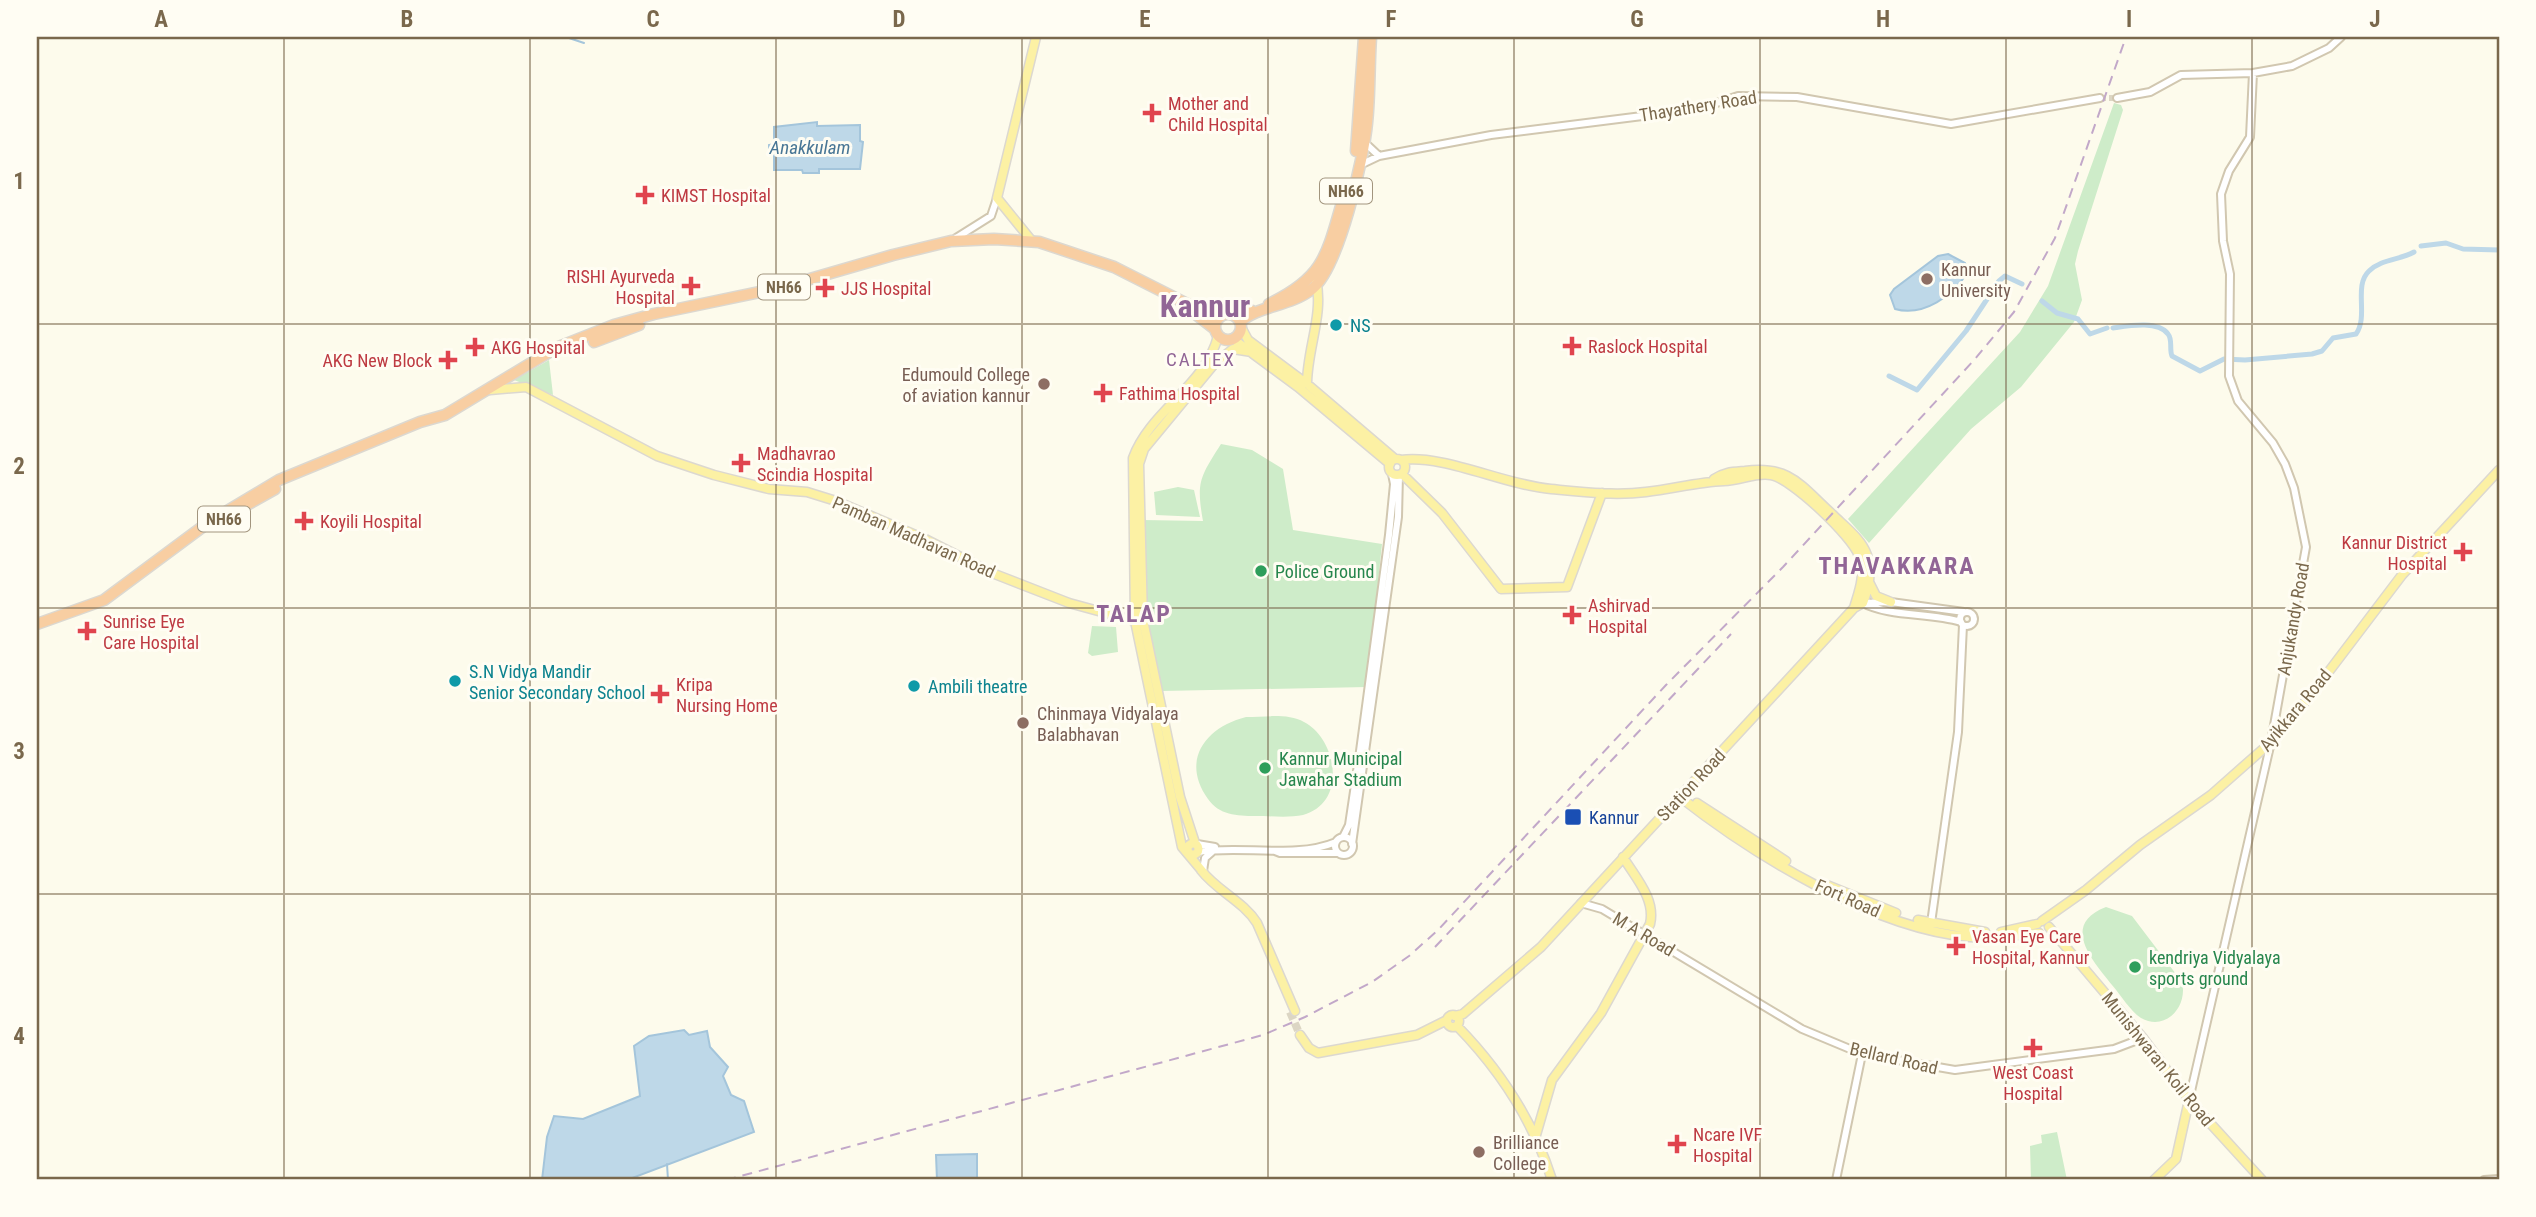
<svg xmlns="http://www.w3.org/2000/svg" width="2536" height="1217" font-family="'Roboto Condensed',sans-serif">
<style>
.green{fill:#ceecc9}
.water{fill:#bed8e8;stroke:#a4c5db;stroke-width:2}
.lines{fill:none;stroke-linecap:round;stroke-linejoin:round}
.stream{stroke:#a4c5db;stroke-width:2}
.canal{stroke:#bed8e8;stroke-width:5}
.minor-tunnel{stroke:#dcd6c4;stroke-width:6;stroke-dasharray:6 3;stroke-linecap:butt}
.major-tunnel{stroke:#dcd6c4;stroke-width:8;stroke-dasharray:8 4;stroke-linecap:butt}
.minor-casing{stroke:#d1c7b0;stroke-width:10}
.major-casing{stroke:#dcd8d0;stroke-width:11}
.highway-casing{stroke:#dcd8d0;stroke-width:13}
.minor{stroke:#fff;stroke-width:6}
.major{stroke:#fcf1a4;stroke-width:8}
.highway{stroke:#f8cea2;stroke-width:10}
.rail{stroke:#c2a8c9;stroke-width:2;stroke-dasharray:10 7;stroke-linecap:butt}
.grid{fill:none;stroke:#7a684c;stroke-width:2;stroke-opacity:0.55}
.health-dot{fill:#e0444e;stroke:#fffdf3;stroke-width:2.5}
.education-dot{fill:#8d6e63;stroke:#fffdf3;stroke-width:2.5}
.culture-dot{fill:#0f9aa8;stroke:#fffdf3;stroke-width:2.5}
.leisure-dot{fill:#2e9e5b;stroke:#fffdf3;stroke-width:2.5}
.transit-dot{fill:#1a4fb4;stroke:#fffdf3;stroke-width:2.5}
.labels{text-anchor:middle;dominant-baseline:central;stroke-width:6;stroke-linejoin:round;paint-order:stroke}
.shield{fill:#fffdf3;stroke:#a2957e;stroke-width:2}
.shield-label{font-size:16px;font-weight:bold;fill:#7a684c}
.health-label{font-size:18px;fill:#be3a42;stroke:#fffdf3;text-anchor:start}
.street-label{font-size:18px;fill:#7a684c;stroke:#fffdf3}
.education-label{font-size:18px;fill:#785e54;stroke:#fffdf3;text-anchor:start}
.culture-label{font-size:18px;fill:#0d838f;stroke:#fffdf3;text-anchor:start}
.leisure-label{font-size:18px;fill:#27864d;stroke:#fffdf3;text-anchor:start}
.transit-label{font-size:18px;fill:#164399;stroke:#fffdf3;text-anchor:start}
.water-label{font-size:19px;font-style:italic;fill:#487695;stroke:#fffdf3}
.neighbourhood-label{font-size:19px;letter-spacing:2px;fill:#916596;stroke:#fffdf3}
.district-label{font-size:24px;font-weight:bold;letter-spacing:2px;fill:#916596;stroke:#fffdf3}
.town-label{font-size:32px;font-weight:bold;fill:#916596;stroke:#fffdf3}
.neatline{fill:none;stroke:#7a684c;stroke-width:2.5}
.grid-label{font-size:23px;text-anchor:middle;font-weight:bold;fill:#7a684c}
</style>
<rect width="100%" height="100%" fill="#fdfbec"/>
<!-- green -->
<path class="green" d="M2114 103 2121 105 2123 110 2078 251 2075 264 2082 300 2074 322 2021 387 1971 429 1869 543 1848 519 2020 332 2048 286Z
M549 360 553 395 514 380Z
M1221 444 1252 450 1283 469 1293 530 1382 544 1367 687 1162 691 1144 599 1142 520 1203 521C1196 482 1200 477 1221 444Z
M1178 487 1194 490 1200 517 1156 515 1154 492Z
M1092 626 1116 627 1118 652 1092 656 1088 653Z
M1246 717C1265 717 1288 713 1304 722 1337 739 1348 803 1303 815 1289 818 1270 816 1255 816 1237 816 1219 815 1208 799 1180 760 1206 727 1246 717Z
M2106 907 2132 916 2182 982C2188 1006 2166 1032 2141 1018 2130 1011 2121 995 2112 985 2094 962 2059 925 2106 907Z
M2057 1132 2067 1180H2031L2030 1146 2042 1143 2041 1135Z"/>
<!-- water -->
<path class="water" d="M817 122V126L860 125V141L863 142 860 169H819V173H803L802 170H774V154L769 153V145L774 144V127Z
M1948 254 1965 263 1968 271C1954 296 1923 317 1895 309L1890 295 1894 289 1938 256Z
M684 1030 689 1035 707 1031 710 1047 728 1067 723 1076 731 1095 744 1101 754 1132 627 1180H542L547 1137 554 1116 583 1119 640 1096 634 1046 649 1036Z
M977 1154V1180H937L936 1155Z"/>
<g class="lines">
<!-- stream -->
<path class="stream" d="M566 37 584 43
M667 1164 668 1180"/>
<!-- canal -->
<path class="canal" d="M2421 246 2446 243 2463 249 2499 250
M2042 301 2057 313 2078 319 2090 334 2107 328
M2113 328C2127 326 2158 320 2168 334 2173 340 2169 349 2172 356L2200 371 2224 359 2245 360 2312 354 2322 351 2333 338 2356 334C2369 316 2353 286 2369 271 2381 259 2400 260 2414 252
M1889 376 1917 390 1966 331 1999 281 2005 276 2022 284"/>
<!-- minor-tunnel -->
<path class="minor-tunnel" d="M2100 98H2117"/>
<!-- major-tunnel -->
<path class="major-tunnel" d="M1290 1012 1300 1035"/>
<defs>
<path id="minor" d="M2117 98 2150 92 2181 75 2253 73 2292 66 2329 48 2341 37
M1364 142 1379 156
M1360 165 1379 156 1491 135 1698 109 1738 96 1797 97 1951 124 2100 98
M956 238 991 216 997 198
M1861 602C1891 618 1928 612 1961 622
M1863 603 1891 602 1964 612
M1960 619a7 7 0 1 1 14 0a7 7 0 1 1-14 0Z
M1335 846a9 9 0 1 1 18 0a9 9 0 1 1-18 0Z
M1343 837 1349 825 1360 751 1389 535 1394 484 1392 474
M1197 844 1215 847
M1352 844 1398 517 1399 475
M1275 851 1280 853H1337
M1198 852C1241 845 1295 859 1336 842
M1203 871 1205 858 1213 851
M1581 903 1602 909 1802 1029 1862 1054 1955 1070 2114 1049 2143 1038
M1931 923 1958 732 1963 625
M2189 1100 2271 742 2306 547 2294 488 2285 464 2273 443 2238 401 2229 376 2230 274 2223 241 2221 194 2229 171 2250 137 2253 73
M1836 1180 1862 1054
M2484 1180 2499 1179"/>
<path id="major" d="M1031 240 997 198 1036 37
M1241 327 1248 340 1307 384 1395 459
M1233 339 1298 387 1390 464
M1307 384C1307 349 1324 314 1316 280
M490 390 526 387 657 456 714 475 769 489 807 492 836 501 925 539 992 573 1069 603 1135 621 1143 620
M1389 467a8 8 0 1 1 16 0a8 8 0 1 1-16 0Z
M1401 460C1444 454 1504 485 1551 489 1582 492 1615 496 1646 492 1673 489 1698 482 1724 481 1740 481 1755 472 1771 475 1791 478 1853 537 1859 556 1866 575 1859 591 1854 608L1541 947 1463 1014 1455 1016
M1402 474 1442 513 1501 589 1567 587 1602 493
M1714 479C1724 472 1733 472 1745 471 1790 465 1801 486 1832 514 1844 526 1861 538 1867 555 1872 571 1869 588 1863 603L1854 608
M1869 582 1876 596 1891 602
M1680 797C1754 855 1874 929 1970 937 1993 939 2017 935 2039 933
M1697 803 1786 861
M1195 843 1180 797 1143 620 1139 464 1144 449 1215 363 1233 349 1252 352
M1187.5 849a5.5 5.5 0 1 1 11 0a5.5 5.5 0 1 1-11 0Z
M1201 870C1217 891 1243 901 1257 923L1295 1011
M1203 872 1182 847 1135 621 1133 458C1150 411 1206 385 1218 336
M1827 885 1896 913
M1918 920 1985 932
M2042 921 2086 890 2140 845 2211 795 2271 742 2311 695 2402 575 2499 470
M2049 927 2143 1038 2189 1100 2262 1180
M2001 932 2037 924
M1447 1021a6 6 0 1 1 12 0a6 6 0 1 1-12 0Z
M1457 1026C1501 1071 1533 1120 1552 1180
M1300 1035 1309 1048 1318 1053 1417 1035 1447 1020
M1536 1135 1552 1080 1601 1013 1650 924C1656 899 1635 877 1623 857
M2154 1180 2176 1159 2189 1100"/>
<path id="highway" d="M1356 151 1364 37
M1269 304C1321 279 1326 259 1341 206
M1193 312 1215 329
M1230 314 1252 311
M1215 327a13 13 0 1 1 26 0a13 13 0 1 1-26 0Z
M1240 322C1257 306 1291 306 1312 289 1339 268 1364 157 1367 123 1370 94 1369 65 1371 37
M594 342 639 325
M243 507 275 489
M37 624 104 600 209 522 279 480 420 422 445 415 556 348 614 325 654 314 779 288 893 255 951 241 994 239 1039 242 1114 267 1203 312 1223 315"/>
</defs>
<!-- minor casing -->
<use href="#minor" class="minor-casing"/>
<!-- major casing -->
<use href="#major" class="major-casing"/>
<!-- highway casing -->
<use href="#highway" class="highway-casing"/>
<!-- minor -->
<use href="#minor" class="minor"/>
<!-- major -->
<use href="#major" class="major"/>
<!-- highway -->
<use href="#highway" class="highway"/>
<!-- rail -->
<path class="rail" d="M1435 947 1731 634
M726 1180 1263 1035 1305 1017 1372 982 1409 956 1438 930 1666 685 1783 567 1975 359 2014 312 2055 238 2126 37"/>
</g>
<!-- grid -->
<path class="grid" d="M284 37V1180M530 37V1180M776 37V1180M1022 37V1180M1268 37V1180M1514 37V1180M1760 37V1180M2006 37V1180M2252 37V1180M37 324H2499M37 608H2499M37 894H2499"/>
<!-- markers -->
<g class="health-dot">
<path d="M1148.5 102.5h7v7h7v7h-7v7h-7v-7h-7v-7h7z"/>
<path d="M641.5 184.5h7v7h7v7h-7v7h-7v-7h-7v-7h7z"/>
<path d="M687.5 275.5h7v7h7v7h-7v7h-7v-7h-7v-7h7z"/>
<path d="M821.5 277.5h7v7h7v7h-7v7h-7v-7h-7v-7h7z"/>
<path d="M1568.5 335.5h7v7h7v7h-7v7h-7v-7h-7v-7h7z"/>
<path d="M471.5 336.5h7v7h7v7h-7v7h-7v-7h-7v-7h7z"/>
<path d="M444.5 349.5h7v7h7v7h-7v7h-7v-7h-7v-7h7z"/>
<path d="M1099.5 382.5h7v7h7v7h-7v7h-7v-7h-7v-7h7z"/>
<path d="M737.5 452.5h7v7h7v7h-7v7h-7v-7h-7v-7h7z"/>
<path d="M300.5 510.5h7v7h7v7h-7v7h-7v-7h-7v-7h7z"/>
<path d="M2459.5 541.5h7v7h7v7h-7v7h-7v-7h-7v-7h7z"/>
<path d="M1568.5 604.5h7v7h7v7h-7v7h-7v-7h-7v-7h7z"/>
<path d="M83.5 620.5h7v7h7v7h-7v7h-7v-7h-7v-7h7z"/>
<path d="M656.5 683.5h7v7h7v7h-7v7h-7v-7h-7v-7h7z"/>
<path d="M1952.5 935.5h7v7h7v7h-7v7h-7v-7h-7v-7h7z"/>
<path d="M2029.5 1037.5h7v7h7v7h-7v7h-7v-7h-7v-7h7z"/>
<path d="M1673.5 1133.5h7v7h7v7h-7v7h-7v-7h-7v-7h7z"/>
</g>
<g class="education-dot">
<circle cx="1927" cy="279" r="7"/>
<circle cx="1044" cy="384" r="7"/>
<circle cx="1023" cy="723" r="7"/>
<circle cx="1479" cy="1152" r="7"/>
</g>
<g class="culture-dot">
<circle cx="1336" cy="325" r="7"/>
<circle cx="455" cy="681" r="7"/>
<circle cx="914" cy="686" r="7"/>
</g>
<g class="leisure-dot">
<circle cx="1261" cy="571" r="7"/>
<circle cx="1265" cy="768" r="7"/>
<circle cx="2135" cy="967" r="7"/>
</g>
<rect class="transit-dot" x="1564" y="808" width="18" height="18" rx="3.5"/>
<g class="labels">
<!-- shield labels -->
<g class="shield">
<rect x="1320" y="178.5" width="52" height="25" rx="5"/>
<rect x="758" y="274.5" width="52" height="25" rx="5"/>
<rect x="198" y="506.5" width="52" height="25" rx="5"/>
</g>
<g class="shield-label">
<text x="1346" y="191">NH66</text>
<text x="784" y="287">NH66</text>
<text x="224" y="519">NH66</text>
</g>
<!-- health labels -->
<g class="health-label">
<text x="1168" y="103">Mother and<tspan x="1168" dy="21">Child Hospital</tspan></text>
<text x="661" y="195">KIMST Hospital</text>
<text x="675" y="276" text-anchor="end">RISHI Ayurveda<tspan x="675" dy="21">Hospital</tspan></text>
<text x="841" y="288">JJS Hospital</text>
<text x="1588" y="346">Raslock Hospital</text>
<text x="491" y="347">AKG Hospital</text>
<text x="432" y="360" text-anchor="end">AKG New Block</text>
<text x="1119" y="393">Fathima Hospital</text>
<text x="757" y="453">Madhavrao<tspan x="757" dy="21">Scindia Hospital</tspan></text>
<text x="320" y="521">Koyili Hospital</text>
<text x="2447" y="542" text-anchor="end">Kannur District<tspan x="2447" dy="21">Hospital</tspan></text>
<text x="1588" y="605">Ashirvad<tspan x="1588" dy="21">Hospital</tspan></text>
<text x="103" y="621">Sunrise Eye<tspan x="103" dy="21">Care Hospital</tspan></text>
<text x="676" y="684">Kripa<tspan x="676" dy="21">Nursing Home</tspan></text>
<text x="1972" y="936">Vasan Eye Care<tspan x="1972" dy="21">Hospital, Kannur</tspan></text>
<text x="2033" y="1072" text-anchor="middle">West Coast<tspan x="2033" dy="21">Hospital</tspan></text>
<text x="1693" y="1134">Ncare IVF<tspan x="1693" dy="21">Hospital</tspan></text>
</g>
<!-- street labels -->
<g class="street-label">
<text transform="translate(1698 106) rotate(-9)">Thayathery Road</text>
<text transform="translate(914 537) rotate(24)">Pamban Madhavan Road</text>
<text transform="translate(2293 619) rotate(-80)">Anjukandy Road</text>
<text transform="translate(2295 710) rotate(-50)">Ayikkara Road</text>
<text transform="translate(1691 785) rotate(-47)">Station Road</text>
<text transform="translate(1848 898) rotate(24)">Fort Road</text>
<text transform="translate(1644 934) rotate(31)">M A Road</text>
<text transform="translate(1894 1058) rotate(13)">Bellard Road</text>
<text transform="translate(2158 1059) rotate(51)">Munishwaran Koil Road</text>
</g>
<!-- education labels -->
<g class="education-label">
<text x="1941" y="269">Kannur<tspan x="1941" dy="21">University</tspan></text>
<text x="1030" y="374" text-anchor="end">Edumould College<tspan x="1030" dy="21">of aviation kannur</tspan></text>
<text x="1037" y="713">Chinmaya Vidyalaya<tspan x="1037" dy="21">Balabhavan</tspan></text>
<text x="1493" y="1142">Brilliance<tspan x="1493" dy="21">College</tspan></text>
</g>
<!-- culture labels -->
<g class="culture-label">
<text x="1350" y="325">NS</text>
<text x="469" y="671">S.N Vidya Mandir<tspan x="469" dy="21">Senior Secondary School</tspan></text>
<text x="928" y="686">Ambili theatre</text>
</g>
<!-- leisure labels -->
<g class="leisure-label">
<text x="1275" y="571">Police Ground</text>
<text x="1279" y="758">Kannur Municipal<tspan x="1279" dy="21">Jawahar Stadium</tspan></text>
<text x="2149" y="957">kendriya Vidyalaya<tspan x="2149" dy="21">sports ground</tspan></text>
</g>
<!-- transit labels -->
<g class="transit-label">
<text x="1589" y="817">Kannur</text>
</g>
<!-- water labels -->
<g class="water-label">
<text x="810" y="147">Anakkulam</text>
</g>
<!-- neighbourhood labels -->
<g class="neighbourhood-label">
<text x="1201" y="359">CALTEX</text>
</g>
<!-- district labels -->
<g class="district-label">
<text x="1897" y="566">THAVAKKARA</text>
<text x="1134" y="614">TALAP</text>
</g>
<!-- town labels -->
<g class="town-label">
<text x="1205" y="306">Kannur</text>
</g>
</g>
<!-- border -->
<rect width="2536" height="1217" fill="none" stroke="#fffdf3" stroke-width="77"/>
<rect x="38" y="38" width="2460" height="1140" class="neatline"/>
<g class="grid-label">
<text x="161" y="27">A</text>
<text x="407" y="27">B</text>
<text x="653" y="27">C</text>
<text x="899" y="27">D</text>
<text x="1145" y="27">E</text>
<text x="1391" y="27">F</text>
<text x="1637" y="27">G</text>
<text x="1883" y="27">H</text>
<text x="2129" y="27">I</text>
<text x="2375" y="27">J</text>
<text x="19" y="189">1</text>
<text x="19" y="474">2</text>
<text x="19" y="759">3</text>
<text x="19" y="1044">4</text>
</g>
</svg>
